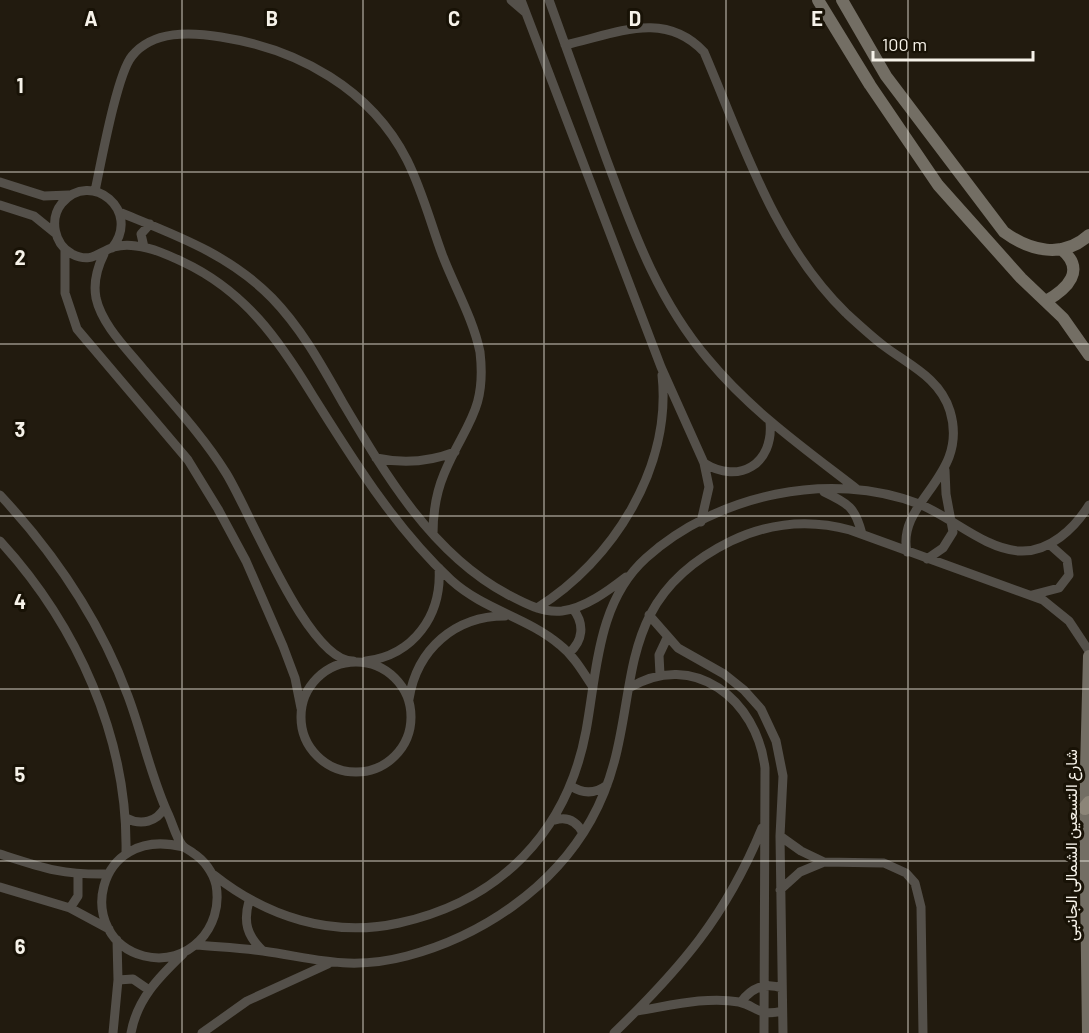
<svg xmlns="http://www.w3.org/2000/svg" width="1089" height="1033" font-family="Barlow,Vazirmatn,sans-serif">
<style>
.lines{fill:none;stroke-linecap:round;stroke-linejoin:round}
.street{stroke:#54504a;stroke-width:9}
.secondary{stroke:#736e64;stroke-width:12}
.primary{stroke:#8c8578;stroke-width:14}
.grid{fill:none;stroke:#f6f2e9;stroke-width:1.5;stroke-opacity:0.55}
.labels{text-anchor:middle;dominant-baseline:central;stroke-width:6;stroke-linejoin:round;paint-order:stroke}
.street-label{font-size:16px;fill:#f6f2e9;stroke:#181206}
.grid-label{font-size:20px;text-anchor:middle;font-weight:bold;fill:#f6f2e9;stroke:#181206;stroke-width:6;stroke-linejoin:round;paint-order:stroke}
</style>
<rect width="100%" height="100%" fill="#221b0f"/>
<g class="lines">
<!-- street -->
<path class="street" d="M511 0 525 12
M521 0 661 367 704 463 709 487 701 522
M549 0C568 53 587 105 606 158 633 230 657 299 708 359 751 411 805 449 858 490
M565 45C615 34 664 9 704 52 743 143 774 243 846 313 858 324 871 336 884 346 909 365 940 378 950 411 970 477 896 501 907 552
M0 182 44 196 69 195
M95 191C101 163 117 74 132 56 153 30 191 32 221 37 298 49 371 89 407 160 422 190 431 224 442 254 454 286 473 318 480 352 487 412 464 425 444 474 436 493 433 513 433 534
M0 205 34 216 55 233
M119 212C175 235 229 254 272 298 302 329 322 366 343 403 385 474 432 554 507 594 524 603 542 613 562 611 585 608 608 591 626 577
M144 247 141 234 150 224
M112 248C142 211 91 169 62 203 49 219 54 244 72 254 92 264 98 252 114 247 121 245 130 245 136 246 153 248 168 255 183 262 245 291 279 340 313 396 354 461 395 528 451 580 484 610 527 617 560 645 574 656 583 672 593 687
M65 249V293L77 329 188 460 218 509 246 561 283 646 295 678 301 708
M104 254C97 268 93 282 96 298 102 325 127 349 144 370 172 403 203 436 226 473 250 511 308 662 353 661
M376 458C404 464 429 462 455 452
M704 463C739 485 774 464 770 422
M824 492C849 504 855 507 862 534
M0 495C55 554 100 621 128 696 143 736 151 778 169 816 173 825 176 837 182 845 185 849 190 850 193 853 204 860 213 872 216 885 224 928 188 967 144 956 74 938 94 824 183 847
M0 541C77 625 128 738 126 852
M927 559 943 548 953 532 946 494 945 470
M1032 595 1059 588 1069 575 1067 560 1049 544
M537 608C613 561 672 467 662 375
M649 615 678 648 724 674 744 690 761 709 776 741 783 776 780 836 783 1033
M569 653C583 641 585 624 573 609
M366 661C414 655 442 615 439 568
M301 717a55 55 0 1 1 110 0a55 55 0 1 1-110 0Z
M660 675 659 655 667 638
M629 688C694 649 757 700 765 768L764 1033
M409 699C417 649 455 616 505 616
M571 786C583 794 595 794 607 785
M126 818C141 826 157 822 165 807
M555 820C568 816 577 822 583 833
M780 836 801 851 824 862
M0 854C43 868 62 875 108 874
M214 875C267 917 332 938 399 923 500 901 567 832 586 731 597 672 597 602 646 558 717 494 830 470 919 504 952 517 983 548 1019 551 1049 553 1075 528 1089 505
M0 887 70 908 109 929
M780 890 800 872 824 862 884 863 906 873 915 883 921 907 923 1033
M249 901C243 922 247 936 263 951
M70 908 78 896V875
M196 945C218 947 241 948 263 951 318 959 350 971 407 956 482 936 553 888 591 820 651 714 596 607 731 541 769 523 810 519 850 530L1043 600 1069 621 1089 651
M118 980 133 979 149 990
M741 1002C751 988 765 982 782 988
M637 1011C669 1006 706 996 739 1002 757 1006 758 1017 782 1011
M113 1033 118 980 117 940
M131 1033C137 999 159 977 183 954
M202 1033 247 1001 328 964
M614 1033C681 968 726 916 762 828"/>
<!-- secondary -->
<path class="secondary" d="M818 0 870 85 938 185 1021 278 1063 318 1089 355
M842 0 886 76 1004 232C1030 251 1063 259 1089 235
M1046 301C1067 289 1087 270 1061 249
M1088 1033 1085 808 1089 656"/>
<!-- primary -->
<path class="primary" d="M1085 808 1089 803"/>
</g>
<!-- grid -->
<path class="grid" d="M182 0V1033M363 0V1033M544 0V1033M726 0V1033M908 0V1033M0 172H1089M0 344H1089M0 516H1089M0 689H1089M0 861H1089"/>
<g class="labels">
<!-- street labels -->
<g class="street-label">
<text transform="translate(1070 845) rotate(-90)">شارع التسعين الشمالى الجانبى</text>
</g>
</g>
<g class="grid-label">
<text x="91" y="26">A</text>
<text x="272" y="26">B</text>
<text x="454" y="26">C</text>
<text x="635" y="26">D</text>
<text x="817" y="26">E</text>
<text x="20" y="93">1</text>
<text x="20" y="265">2</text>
<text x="20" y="437">3</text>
<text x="20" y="609">4</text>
<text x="20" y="782">5</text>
<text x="20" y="954">6</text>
</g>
<!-- scale -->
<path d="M873 51v9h160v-9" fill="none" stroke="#f6f2e9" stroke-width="3"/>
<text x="882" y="51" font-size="18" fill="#f6f2e9" stroke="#181206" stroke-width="4.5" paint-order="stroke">100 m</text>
</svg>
